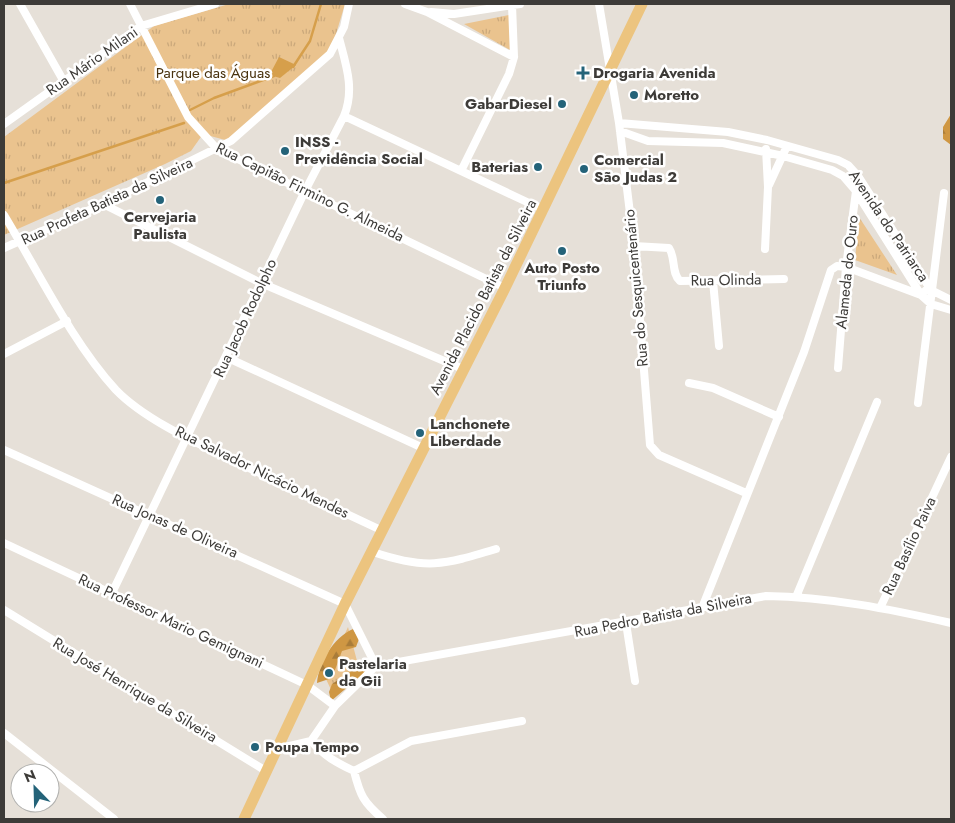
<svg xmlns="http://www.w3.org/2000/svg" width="955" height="823" font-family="Jost,sans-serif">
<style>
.grass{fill:url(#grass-tufts)}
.forest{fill:url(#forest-firs)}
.water{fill:#d69f4b}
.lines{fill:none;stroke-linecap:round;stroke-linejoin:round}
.stream{stroke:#d69f4b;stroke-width:2.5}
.street{stroke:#fff;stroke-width:8}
.primary{stroke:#ecc47f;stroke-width:11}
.poi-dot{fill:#246379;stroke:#fff;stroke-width:2}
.labels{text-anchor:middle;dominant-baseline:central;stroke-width:5;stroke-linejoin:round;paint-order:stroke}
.street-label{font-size:15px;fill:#3d3b38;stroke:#fff}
.park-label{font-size:15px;fill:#49320e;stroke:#fff}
.poi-label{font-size:15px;font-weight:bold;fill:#3d3b38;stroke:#fff;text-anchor:start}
</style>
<defs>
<pattern id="grass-tufts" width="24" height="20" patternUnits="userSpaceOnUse" patternTransform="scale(1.25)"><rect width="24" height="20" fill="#eac38e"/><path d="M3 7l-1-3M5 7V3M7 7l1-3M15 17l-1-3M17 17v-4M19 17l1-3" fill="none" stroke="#caa87b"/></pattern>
<pattern id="forest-firs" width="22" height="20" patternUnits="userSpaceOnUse" patternTransform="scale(1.25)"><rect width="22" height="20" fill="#cf9743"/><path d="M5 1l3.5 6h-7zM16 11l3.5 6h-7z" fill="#a97c39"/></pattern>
</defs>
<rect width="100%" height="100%" fill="#e6e0d8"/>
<!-- grass -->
<path class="grass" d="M229 4H345L330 54 229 141 203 134 191 151 165 164 4 235V137L154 26Z
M509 15 512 51 464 24Z
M859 217 897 275 855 260Z
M348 627 360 672 334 696 325 677Z"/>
<!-- forest -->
<path class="forest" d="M951 114V145L943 139V127Z
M353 629 359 639 356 647 342 651 332 678 317 683C319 662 333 638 353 629Z
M366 660 369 669 331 701 329 692 332 684 350 672 349 663Z"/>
<!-- water -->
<path class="water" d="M279 57 296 65 280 78 273 76 271 72Z"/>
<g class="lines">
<!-- stream -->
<path class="stream" d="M293 67 310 41 321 4
M190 110 214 98 274 76
M4 183 184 123"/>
<!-- street -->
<path class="street" d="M20 4 63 80
M130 4 188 117 217 149 505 288
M405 4 427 12 514 57
M599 4 619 123 634 246 650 445 659 455 746 493
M431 12 454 14 520 4
M344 116 544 210
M619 123 728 132 767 140 838 160 848 165 858 176 929 287 933 291 951 300
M4 124 141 26 215 4
M620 131 648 141 723 143 783 156 832 170 843 176 855 190 921 295 931 304 951 310
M461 171 509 74 514 57 512 5
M769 185 787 146
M103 204 261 283 463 369
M4 215C38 271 72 342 116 390 145 420 199 444 236 462 285 485 334 508 383 531
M634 246 669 248C676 258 671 273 680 281L784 279
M4 248 103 204 231 141 330 54 344 27 349 4
M765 249 768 187 766 149
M713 281 719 346
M4 354 67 321
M226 357 423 448
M838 368 846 267 858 176
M689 383 713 388 779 417
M918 403 944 193
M4 450 345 604 376 666
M4 543 307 685 335 706
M373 552C426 570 443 565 496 549
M112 593 305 191 344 116C355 89 346 65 339 38
M796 597 877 402
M881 606 951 457
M702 608 804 352 831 270 837 266 846 267 921 295 929 287
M4 610 266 771
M626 623 635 681
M376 666 766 596C829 597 890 609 951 623
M4 733 114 819
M311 741 335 706 376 666
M277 749 311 741C324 756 337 763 354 771 360 795 363 802 383 819
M354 771 411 741 522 721"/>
<!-- primary -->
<path class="primary" d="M244 819 345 604 505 288 642 4"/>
</g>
<!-- markers -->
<g class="poi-dot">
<path d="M580.5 65.5h5v5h5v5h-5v5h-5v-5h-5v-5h5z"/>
<circle cx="634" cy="95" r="5"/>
<circle cx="562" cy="104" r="5"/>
<circle cx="285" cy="151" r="5"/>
<circle cx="538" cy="167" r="5"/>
<circle cx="584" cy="169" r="5"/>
<circle cx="160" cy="200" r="5"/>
<circle cx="562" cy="251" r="5"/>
<circle cx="420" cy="433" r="5"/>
<circle cx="329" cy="673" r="5"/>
<circle cx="255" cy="747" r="5"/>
</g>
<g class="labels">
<!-- street labels -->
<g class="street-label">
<text transform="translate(92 61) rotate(-35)">Rua Mário Milani</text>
<text transform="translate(310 192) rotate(26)">Rua Capitão Firmino G. Almeida</text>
<text transform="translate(107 201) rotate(-25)">Rua Profeta Batista da Silveira</text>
<text transform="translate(889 226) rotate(56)">Avenida do Patriarca</text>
<text transform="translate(847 272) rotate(-84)">Alameda do Ouro</text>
<text transform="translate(726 280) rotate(-1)">Rua Olinda</text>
<text transform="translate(636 288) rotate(-95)">Rua do Sesquicentenário</text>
<text transform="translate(483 297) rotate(-63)">Avenida Placido Batista da Silveira</text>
<text transform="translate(245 318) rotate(-65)">Rua Jacob Rodolpho</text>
<text transform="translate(262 472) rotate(26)">Rua Salvador Nicácio Mendes</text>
<text transform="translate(175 526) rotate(24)">Rua Jonas de Oliveira</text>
<text transform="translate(909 546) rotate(-65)">Rua Basílio Paiva</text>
<text transform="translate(663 615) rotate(-11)">Rua Pedro Batista da Silveira</text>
<text transform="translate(171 621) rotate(25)">Rua Professor Mario Gemignani</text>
<text transform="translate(135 690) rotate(31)">Rua José Henrique da Silveira</text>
</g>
<!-- park labels -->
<g class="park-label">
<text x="213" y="73">Parque das Águas</text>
</g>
<!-- poi labels -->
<g class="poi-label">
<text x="593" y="73">Drogaria Avenida</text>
<text x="644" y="95">Moretto</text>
<text x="552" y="104" text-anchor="end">GabarDiesel</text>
<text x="295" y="142">INSS -<tspan x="295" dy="17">Previdência Social</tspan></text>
<text x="594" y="160">Comercial<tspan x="594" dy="17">São Judas 2</tspan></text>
<text x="528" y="167" text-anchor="end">Baterias</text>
<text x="160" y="217" text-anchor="middle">Cervejaria<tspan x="160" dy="17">Paulista</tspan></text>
<text x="562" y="268" text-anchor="middle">Auto Posto<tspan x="562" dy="17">Triunfo</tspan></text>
<text x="430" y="424">Lanchonete<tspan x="430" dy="17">Liberdade</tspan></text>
<text x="339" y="664">Pastelaria<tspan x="339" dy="17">da Gii</tspan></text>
<text x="265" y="747">Poupa Tempo</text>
</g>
</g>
<!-- border -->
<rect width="955" height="823" fill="none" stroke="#3d3b38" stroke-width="10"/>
<!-- north arrow -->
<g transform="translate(35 788) rotate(337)"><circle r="24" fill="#ffffff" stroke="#b1b1af"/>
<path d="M0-4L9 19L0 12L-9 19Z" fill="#246379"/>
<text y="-8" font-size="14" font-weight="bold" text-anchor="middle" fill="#3d3b38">N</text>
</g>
</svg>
